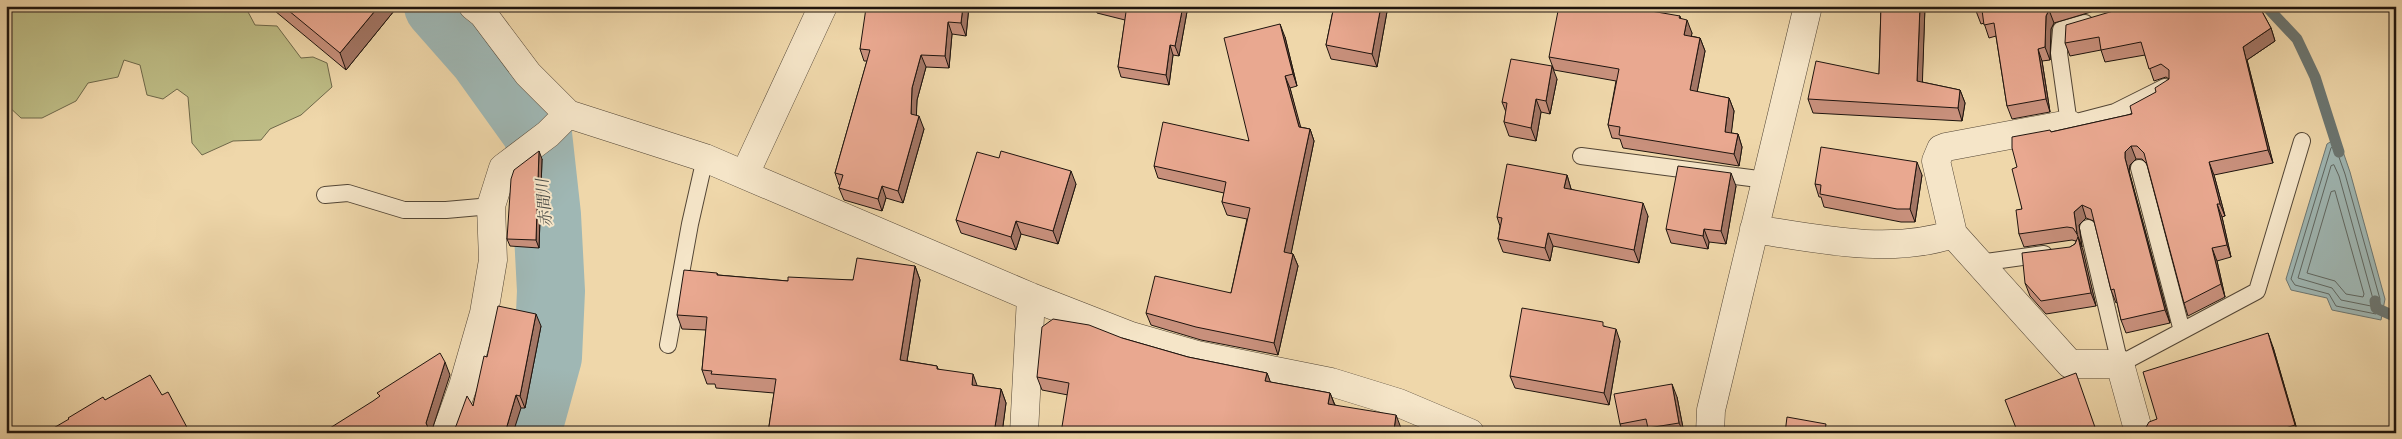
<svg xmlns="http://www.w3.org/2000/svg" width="2402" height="439" font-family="'IM FELL French Canon','Noto Serif JP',serif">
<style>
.green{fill:#bebd86;stroke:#6e684a}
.water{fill:#9fb7b4;stroke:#6b7672}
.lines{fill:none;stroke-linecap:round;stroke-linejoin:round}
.shore{stroke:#5e6661;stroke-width:1}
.stream{stroke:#6b7672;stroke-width:11}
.river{stroke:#9fb7b4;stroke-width:68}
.service-casing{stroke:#524535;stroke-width:18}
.minor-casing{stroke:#524535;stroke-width:29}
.service{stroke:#f5e5c8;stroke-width:16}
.minor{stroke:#f5e5c8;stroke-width:28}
.wall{fill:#c8907c;stroke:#1e140e}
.shaded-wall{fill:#a37665;stroke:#1e140e}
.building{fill:#e9a890;stroke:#1e140e}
.labels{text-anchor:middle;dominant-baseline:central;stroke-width:4;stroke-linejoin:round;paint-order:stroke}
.water-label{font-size:16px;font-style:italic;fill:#4b4d48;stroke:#f5e5c8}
</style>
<rect width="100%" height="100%" fill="#efd7aa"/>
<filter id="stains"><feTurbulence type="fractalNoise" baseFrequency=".004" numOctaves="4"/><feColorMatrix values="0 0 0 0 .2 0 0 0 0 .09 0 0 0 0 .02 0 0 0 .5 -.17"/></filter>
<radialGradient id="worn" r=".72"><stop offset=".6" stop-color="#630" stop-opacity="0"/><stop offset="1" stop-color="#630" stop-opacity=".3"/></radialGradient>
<!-- green -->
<path class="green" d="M6 6H242L247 10 255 25 277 26 301 58 313 57 327 63 332 87 301 115 270 129 261 140 233 141 202 155 192 143 188 97 177 89 163 99 147 95 140 65 124 60 118 77 88 83 76 101 42 118H21L6 104Z"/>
<!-- water -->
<path class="water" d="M2338 137 2350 172 2385 299 2381 320 2332 310 2327 298 2291 290 2286 279 2327 144Z"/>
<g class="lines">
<!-- shore -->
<path class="shore" d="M2335 146 2345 174 2380 299 2376 314 2336 306 2329 294 2295 285 2291 279 2331 148Z
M2334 165 2339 176 2373 299 2371 306 2341 300 2332 288 2298 278 2331 166Z
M2335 191 2364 294 2363 297 2346 294 2335 281 2307 273 2331 192Z"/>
<!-- stream -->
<path class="stream" d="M2266 6 2297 39 2315 77 2339 152
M2375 301 2376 308 2396 317"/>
<!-- river -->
<path class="river" d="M438 6 482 56 538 134 547 215 551 291 548 357 527 433"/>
<defs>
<path id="service" d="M2085 23 2061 30 2059 53 2069 124 2115 112 2165 87
M1581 156 1766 180
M2139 168 2182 331
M325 195 348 193 404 210H446L491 206
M2088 228 2120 364 2257 291 2302 141
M1979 263 2044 254
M668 345 690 224 705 158"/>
<path id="minor" d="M473 6 483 14 528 74 568 114 705 158 1031 297 1131 336 1197 355 1331 382 1399 403 1470 433
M2069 124 1946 147 1941 149 1936 161 1953 234 2070 364H2120L2139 433
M745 174 823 6
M1754 229C1818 239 1890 255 1953 234
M446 433 463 386 484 313 493 260 491 206 503 168 548 134 568 114
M1024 433 1031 297
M1710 433 1711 410 1808 6"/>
</defs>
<!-- service casing -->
<use href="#service" class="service-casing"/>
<!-- minor casing -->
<use href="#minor" class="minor-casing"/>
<!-- service -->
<use href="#service" class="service"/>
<!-- minor -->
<use href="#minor" class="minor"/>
</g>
<!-- wall -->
<path class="wall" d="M269 6H398L346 70Z
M907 6H969L966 36 952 34 949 68 926 67 917 100 916 116 924 129 903 203 886 198 882 211 844 200 839 188 840 185H839L835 173 867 61H864L860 49 878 10 907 11Z
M1095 6H1188L1179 56 1173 55 1169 85 1121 77 1118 67 1125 20 1097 13Z
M1334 6H1388L1377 67 1331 59 1326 45Z
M1452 6H1462V8Z
M1881 6H1925L1922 82 1960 90 1965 103 1962 121 1813 113 1808 99 1879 74Z
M1975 6H2111L2054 23 2051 29 2050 60 2042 61 2050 112 2012 119 2007 106 1996 36 1989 38 1984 23 1981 24 1976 11Z
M2117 6H2259L2271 28 2275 41 2247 60 2273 163 2214 175 2225 216 2222 217 2231 257 2217 261 2225 297 2188 316 2184 303 2147 164 2142 159H2136L2130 165 2129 171 2170 323 2126 333 2121 320 2117 302 2116 303 2111 290 2094 221 2086 218 2079 225 2082 247 2081 246 2096 306 2046 314 2030 296 2025 283 2070 247 2075 244 2076 241 2072 240 2024 247 2019 234 2022 209 2017 167 2051 132 2132 114 2156 92 2169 79 2166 77 2154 81 2145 55 2105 62 2101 50 2070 56 2065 43 2120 9 2121 7Z
M1680 16 1681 19 1692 33 1691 36 1700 38 1705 51 1697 92 1729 98 1734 111 1731 133 1738 134 1742 147 1739 166 1623 148 1620 139 1612 138 1608 125 1616 81 1554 70 1549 57Z
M1285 37 1297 86 1290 88 1300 127 1310 129 1314 141 1291 253 1293 254 1298 266 1278 355 1201 340 1151 325 1146 313 1231 293 1247 219 1227 215 1222 202 1224 193 1158 178 1154 166 1249 141Z
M1557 79 1550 114 1541 112 1536 141 1509 136 1504 122 1506 112 1502 102Z
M999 158 1076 184 1058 244 1021 234 1016 250 961 233 956 220Z
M542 159 539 248 510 246 507 239Z
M1567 175 1571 189 1648 216 1639 263 1553 246 1550 261 1503 252 1498 239 1500 226 1497 217Z
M1922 175 1915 222H1901L1824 207 1821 197H1819L1815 184Z
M1736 186 1726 244 1709 242 1708 249 1671 243 1666 229Z
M915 266 920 280 907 361 937 366 938 369 977 386 1001 389 1006 403 1002 433H768L774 393 716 388 715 384H707L702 370 706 330 682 329 677 315 717 273 718 275 788 281 853 280Z
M541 326 525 408H521L473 406 487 357Z
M1605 326 1620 341 1609 405 1515 388 1510 376Z
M1122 338 1188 357 1267 373 1270 382 1330 393 1335 405 1401 428 1068 395 1042 390 1037 377Z
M2273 347 2298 433H2139L2145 429 2157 419Z
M1677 397 1684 433H1623L1620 424Z"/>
<!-- shaded-wall -->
<path class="shaded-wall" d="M379 6H398L346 70 340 53Z
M963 6H969L966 36 961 23Z
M1183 6H1188L1179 56 1175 46Z
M1381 6H1388L1377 67 1372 54Z
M1920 6H1925L1922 94 1917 81Z
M2049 10 2054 23 2051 29 2050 60 2045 47 2046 16Z
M1687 20 1692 33 1689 48 1684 35Z
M948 22 952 34 949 68 945 56Z
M1280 24 1285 37 1297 86 1293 74Z
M2271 28 2275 41 2247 60 2273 163 2268 150 2243 47Z
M1700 38 1705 51 1695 103 1690 90Z
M1170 45 1173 55 1169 85 1166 75Z
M2038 49 2042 61 2050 112 2046 99Z
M921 55 926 67 917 100 916 127 911 114 912 88Z
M1552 66 1557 79 1550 114 1546 101Z
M1285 76 1290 88 1304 139 1299 127Z
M1960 90 1965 103 1962 121 1958 108Z
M1729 98 1734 111 1730 145 1725 132Z
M1536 99 1541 112 1536 141 1531 128Z
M919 116 924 129 903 203 898 191Z
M1310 129 1314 141 1289 264 1284 252Z
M1738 134 1742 147 1739 166 1734 154Z
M2131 146 2136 159 2130 165 2129 171 2170 323 2165 310 2125 158V152Z
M539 151 542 159 539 248 536 240Z
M1917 162 1922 175 1915 222 1910 209Z
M2209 162 2214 175 2225 216 2220 204Z
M1071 171 1076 184 1058 244 1053 231Z
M1731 173 1736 186 1726 244 1721 231Z
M1567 175 1571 189 1569 201 1564 188Z
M882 186 886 198 882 211 878 199Z
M1643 203 1648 216 1639 263 1634 250Z
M2217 204 2222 217 2231 257 2227 245Z
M2082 205 2086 218 2079 225 2082 247 2077 234 2074 212Z
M1016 221 1021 234 1016 250 1011 237Z
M1704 229 1709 242 1708 249 1703 236Z
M1548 233 1553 246 1550 261 1545 248Z
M2078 237 2083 250 2096 306 2091 293Z
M2212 248 2217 261 2225 297 2221 284Z
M1293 254 1298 266 1278 355 1274 343Z
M915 266 920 280 905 373 900 360Z
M536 314 541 326 525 408 520 396Z
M1616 329 1620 341 1609 405 1604 393Z
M2268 333 2273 347 2298 433 2295 425Z
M445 362 450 375 431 433H430L426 423Z
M1267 373 1272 386 1265 381Z
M973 374 978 388 972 385Z
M1672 384 1677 397 1684 433 1679 423Z
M1001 389 1006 403 1002 433H994Z
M1330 393 1335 406 1328 404Z
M516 395 521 408 513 433H505Z
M1396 415 1401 428 1400 433 1394 430Z"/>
<!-- building -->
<path class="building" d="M283 6H379L340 53Z
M907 6H963L961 23 948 22 945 56 921 55 912 88 911 114 919 116 898 191 882 186 878 199 839 188 843 175 835 173 870 50 860 49 866 8 878 10V7L907 11Z
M1106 6H1183L1175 46 1170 45 1166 75 1118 67 1126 12Z
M1334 6H1381L1372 54 1326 45Z
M1559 6H1622L1680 16 1679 18 1687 20 1684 35 1700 38 1690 90 1729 98 1725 132 1738 134 1734 154 1619 135 1620 127 1608 125 1619 69 1549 57Z
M1881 6H1920L1917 81 1960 90 1958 108 1808 99 1816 61 1879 74Z
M1975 6H2063L2049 10 2046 16 2045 47 2038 49 2046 99 2007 106 1994 23 1984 25 1982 10 1976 11Z
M2121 6H2259L2271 28 2243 47 2268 150 2209 162 2220 204H2217L2227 245 2212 248 2221 284 2184 303 2144 153 2137 146H2131L2125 152V158L2165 310 2121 320 2114 289 2111 290 2091 209 2082 205 2074 212 2077 234 2073 228 2067 227 2019 234 2016 210 2022 209 2012 169 2017 167 2012 148V137L2050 130 2051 132 2132 114 2130 106 2156 92 2155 88 2169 79V70L2161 64 2149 69 2141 42 2101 50 2099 37 2065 43 2066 25 2120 9Z
M1280 24 1293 74 1285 76 1299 127 1310 129 1284 252 1293 254 1274 343 1196 327 1146 313 1155 276 1231 293 1250 208 1222 202 1226 182 1154 166 1163 122 1249 141 1224 38Z
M1511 59 1552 66 1546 101 1536 99 1531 128 1504 122 1507 103 1502 102Z
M1821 147 1917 162 1910 209H1897L1820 194 1821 185 1815 184Z
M539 151 536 240 507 239 511 179 514 170Z
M1001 151 1071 171 1053 231 1016 221 1011 237 956 220 977 152 999 158Z
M1507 164 1567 175 1564 188 1643 203 1634 250 1548 233 1545 248 1498 239 1502 218 1497 217Z
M1678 166 1731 173 1721 231 1704 229 1703 236 1666 229Z
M2078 237 2091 293 2041 301 2025 283 2022 253 2070 247 2075 244Z
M857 258 915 266 900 360 937 366V369L973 374 972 385 1001 389 994 433H815L805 431V433H768L776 379 711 374 712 371 702 370 707 317 677 315 684 270 717 273V275L788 281V277L853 280Z
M498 306 536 314 520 396 516 395 505 433H450L456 426 467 396 473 406 484 356 487 357Z
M1522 308 1603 322V326L1616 329 1604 393 1510 376Z
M1053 319 1089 325 1122 338 1188 357 1267 373 1265 381 1330 393 1328 404 1396 415 1394 430 1413 433H1061L1069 383 1037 377 1042 327Z
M2268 333 2295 425 2270 433H2139L2145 429 2149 422 2157 419 2143 372Z
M440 353 445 362 426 423 429 430 433 433H322L373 401 380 396 377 393Z
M2076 373 2097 433H2018L2005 400Z
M150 375 162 395 168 392 190 433H45L69 419 68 418 103 397 105 400Z
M1672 384 1679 423 1648 428 1646 419 1620 424 1614 394Z
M1787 417 1826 424 1825 430 1845 433H1785Z"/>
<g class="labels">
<!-- water labels -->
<g class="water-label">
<text transform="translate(544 203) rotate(-95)">赤間川</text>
</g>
</g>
<!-- margin -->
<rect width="2402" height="439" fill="none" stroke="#efd7aa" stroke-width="25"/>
<rect x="8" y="8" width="2387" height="424" fill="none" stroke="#1e140e" stroke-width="2.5"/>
<rect x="12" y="12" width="2377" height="414" fill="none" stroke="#1e140e"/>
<rect width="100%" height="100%" filter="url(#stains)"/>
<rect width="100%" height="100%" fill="url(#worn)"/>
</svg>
